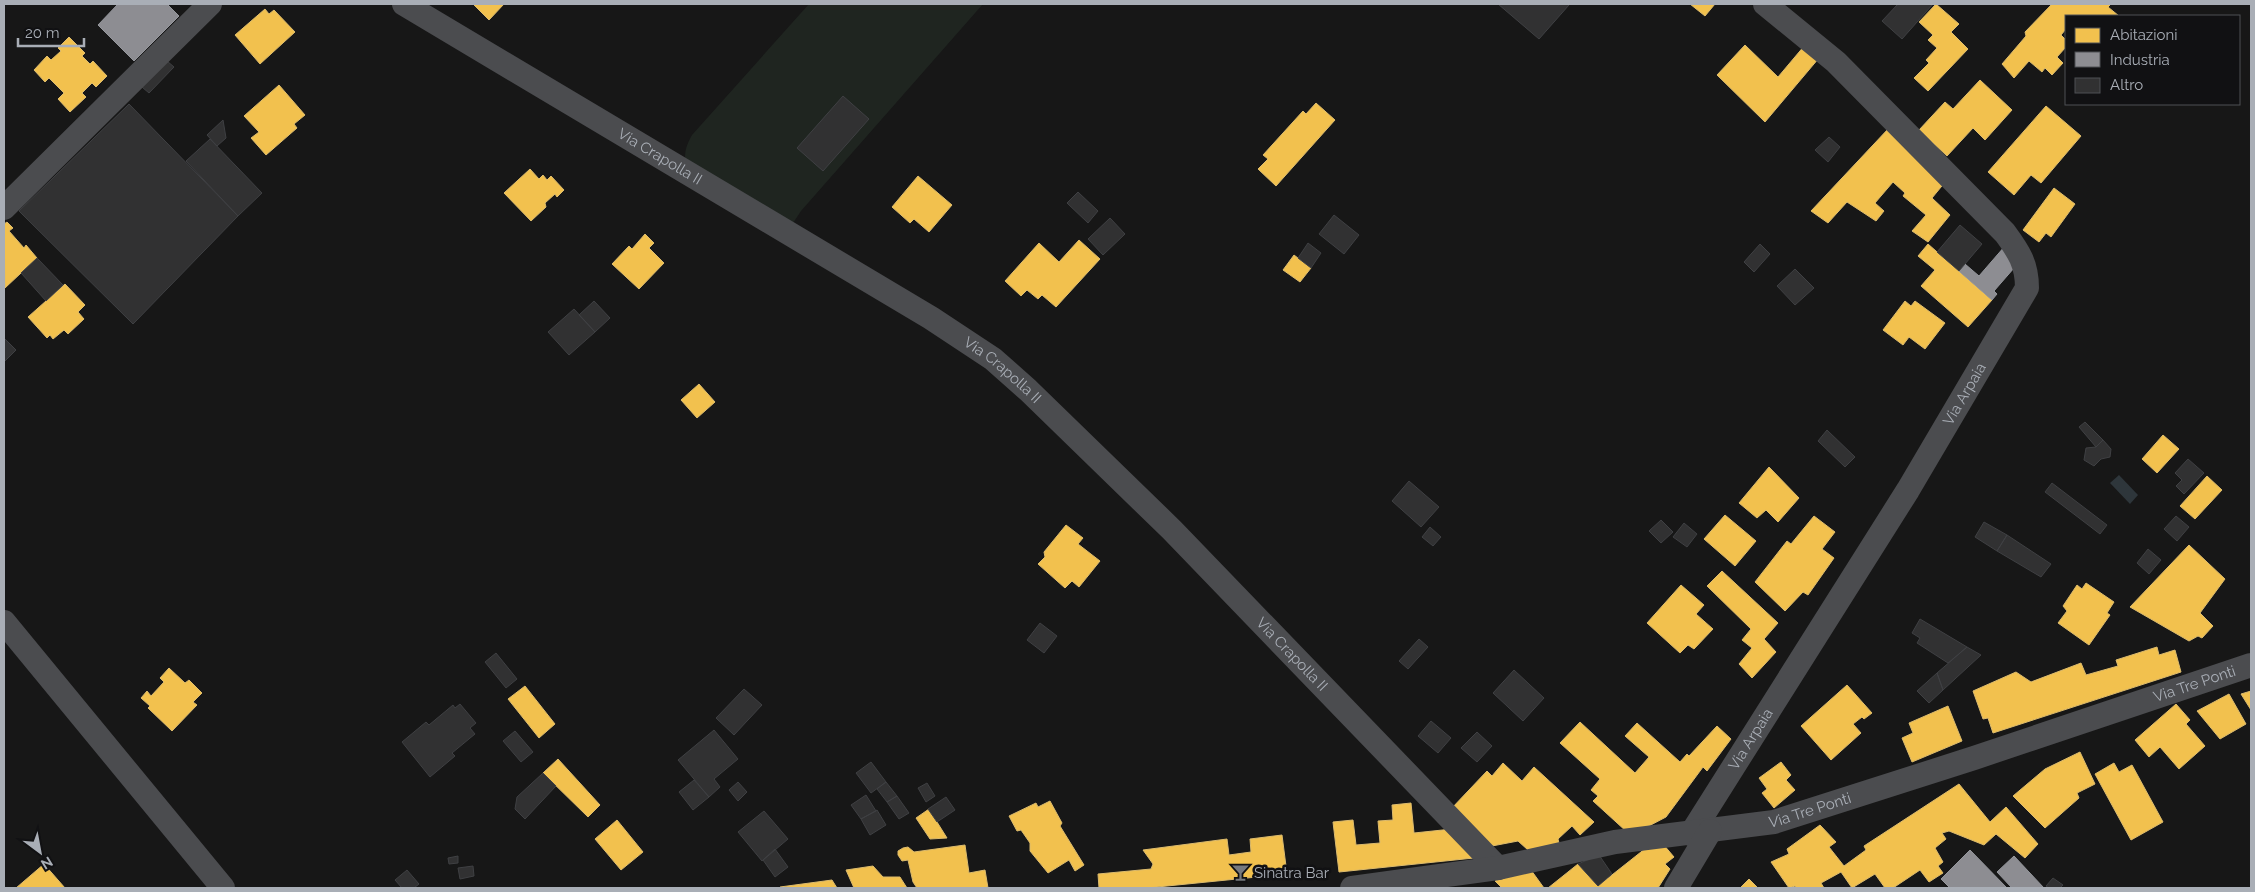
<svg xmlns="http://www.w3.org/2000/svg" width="2255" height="892" font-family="Raleway,sans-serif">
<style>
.green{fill:#1f2520}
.water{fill:#2e363b}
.homes{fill:#f2c14e;stroke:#dcbb6d}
.industry{fill:#8d8d92;stroke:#95979d}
.building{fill:#313132;stroke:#3f4043}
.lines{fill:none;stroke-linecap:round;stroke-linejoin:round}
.minor{stroke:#4b4c4f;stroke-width:24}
.labels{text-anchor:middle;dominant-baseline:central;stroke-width:5;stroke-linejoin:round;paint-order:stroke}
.street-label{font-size:15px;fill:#a9aeb6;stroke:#111113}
.poi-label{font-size:15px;fill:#a9aeb6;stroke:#111113;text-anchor:start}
</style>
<rect width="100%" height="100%" fill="#171717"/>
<!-- green -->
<path class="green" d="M809 4H983L801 211 791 226 685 159C685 149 687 144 692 135Z"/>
<!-- water -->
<path class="water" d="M2119 475 2138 495 2130 504 2110 483Z"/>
<!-- homes -->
<path class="homes" d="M473 4H504L489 20Z
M1690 4H1715L1705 16Z
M1936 4 1959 24 1951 32 1968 49 1928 91 1914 78 1929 63 1926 60 1937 48 1928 40 1933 35 1919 22Z
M2052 4H2111L2108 7 2119 16H2066V29L2061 35 2066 40V47L2057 57 2063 63 2052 75 2045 68 2042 72 2029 61 2014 78 2002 64 2026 36 2025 32Z
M265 9 269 14 274 10 295 32 260 64 235 35Z
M69 37 85 53 82 56 90 64 93 61 107 76 96 87 92 83 82 93 86 97 70 112 58 99 64 93 49 78 45 82 34 70 47 56 51 60 61 51 58 48Z
M1745 45 1778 77 1805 45 1819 58 1765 122 1717 75Z
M1980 80 2012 110 1985 140 1973 128 1947 156 1919 130 1945 102 1953 109Z
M279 85 305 115 294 124 297 128 266 155 251 138 259 132 244 116Z
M1316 103 1335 120 1276 186 1258 169 1268 159 1263 155 1303 111 1306 114Z
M2046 106 2081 136 2041 183 2031 175 2014 195 1988 172Z
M1889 128 1946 181 1932 198 1950 215 1928 242 1912 231 1926 215 1903 196 1905 193 1893 182 1875 203 1884 211 1876 221 1847 202 1828 223 1811 211Z
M530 169 539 179 543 175 547 180 551 176 564 190 557 197 555 194 545 203 546 207 531 221 504 193Z
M918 176 952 205 929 232 914 219 910 223 892 207Z
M2054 188 2075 204 2051 237 2046 233 2039 242 2023 230Z
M7 222 13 228 9 231 24 248 26 245 37 258 5 288 4 224Z
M645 234 654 243 649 248 664 263 639 289 612 264 629 246 632 249Z
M1079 240 1100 259 1056 307 1042 295 1038 299 1027 290 1021 296 1005 281 1039 243 1059 262Z
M1928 244 1992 300 1968 327 1921 286 1935 270 1918 256Z
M1294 255 1311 268 1300 282 1283 270Z
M65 284 85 305 78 312 84 319 68 334 64 330 53 339 50 335 47 338 28 317Z
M1905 301 1911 306 1915 301 1945 323 1925 349 1909 337 1903 345 1883 330Z
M699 384 715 402 697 418 681 400Z
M2163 435 2179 449 2157 473 2142 459Z
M1769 467 1799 498 1778 522 1766 510 1757 518 1739 503Z
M2207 476 2222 490 2195 519 2180 506Z
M1725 515 1756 541 1735 566 1704 539Z
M1814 516 1835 532 1822 549 1834 558 1808 595 1803 592 1785 611 1755 582 1787 541 1791 544Z
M1066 525 1083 538 1078 544 1100 561 1079 587 1072 581 1065 588 1038 564 1045 557 1044 552Z
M2189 545 2225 579 2200 613 2213 626 2202 638 2198 636 2189 641 2130 607Z
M1722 571 1778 623 1764 639 1776 652 1752 678 1739 664 1752 648 1742 640 1751 629 1707 586Z
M2086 583 2114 602 2107 613 2110 615 2089 645 2058 623 2067 611 2063 606 2077 585 2082 589Z
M1681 585 1704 605 1696 614 1713 629 1694 649 1688 645 1680 653 1647 623Z
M2157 647 2159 655 2175 650 2181 672 1993 733 1988 718 1983 719 1973 691 2016 672 2031 682 2081 663 2086 675 2118 666 2116 660Z
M169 668 185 683 189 680 202 693 193 702 197 705 172 731 148 708 150 706 141 698 147 691 151 696 164 682 160 678Z
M1847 685 1872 713 1864 719 1862 717 1853 724 1861 733 1831 760 1801 726Z
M525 686 555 724 539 738 508 699Z
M2251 691V710L2241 694Z
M2229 694 2246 724 2220 739 2197 711Z
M2176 704 2190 720 2186 724 2205 746 2179 769 2160 747 2149 757 2135 740Z
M1948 706 1962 741 1912 762 1902 738 1913 733 1909 723Z
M1580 722 1635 773 1649 757 1625 736 1637 723 1680 762 1687 754 1689 756 1717 726 1731 739 1707 771 1703 767 1666 817 1645 828 1627 832 1593 801 1598 796 1591 790 1600 779 1560 743Z
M2080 752 2095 784 2077 793 2079 798 2045 828 2013 796 2045 769Z
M558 759 600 805 588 817 543 773Z
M1781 762 1791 775 1786 780 1795 790 1774 808 1762 793 1767 789 1759 778Z
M1503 763 1522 781 1534 767 1594 822 1580 835 1572 826 1558 839 1559 843 1528 850 1518 841 1492 846 1451 809 1487 771 1492 776Z
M2114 763 2119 772 2132 765 2163 822 2131 840 2095 774Z
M1959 784 1990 822 2006 807 2038 844 2025 858 1996 834 1984 845 1949 831 1942 833 1946 839 1935 848 1943 862 1938 866 1943 873 1929 882 1920 870 1893 888H1885L1875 874 1852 888 1841 872 1821 883 1824 888H1796L1795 886 1789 888 1771 862 1789 854 1787 849 1820 825 1836 842 1829 847 1844 866 1866 850 1864 846Z
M1050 801 1062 823 1060 826 1084 865 1075 871 1069 860 1048 873 1030 851V843L1021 830 1017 831 1009 816 1036 803 1038 807Z
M1411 803 1414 833 1452 829 1474 858 1339 872 1333 822 1353 820 1356 845 1380 843 1378 821 1393 820 1392 805Z
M929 809 937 822 947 838 930 839 916 818Z
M617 820 643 852 621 870 595 839Z
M1282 835 1287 874 1147 888H1099L1098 874 1151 869 1153 864 1143 850 1227 839 1229 855 1251 852 1250 839Z
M1663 844 1674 857 1665 864 1670 869 1658 888H1548L1578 864 1598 886 1646 848Z
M965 845 969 873 985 870 988 888H917L913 882 908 860 902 861 898 855V851L903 848 908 847 914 852Z
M44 864 65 888H16Z
M873 866 883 877H900L907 888H854L846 870Z
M1531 870 1544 888H1502L1495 881Z
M1749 879 1758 888H1740Z
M832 880 837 888H781L780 887Z"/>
<!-- industry -->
<path class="industry" d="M118 4H167L179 16 134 61 98 25Z
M2005 246 2021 260 1994 291 1997 294 1992 300 1959 271 1965 264 1979 276Z
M1970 850 2007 888H1950L1941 879Z
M2014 856 2044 888H2012L1997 872Z"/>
<!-- building -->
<path class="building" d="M1498 4H1568L1569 5 1539 39Z
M1898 4H1933L1902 39 1882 21Z
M160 55 174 67 149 93 136 82Z
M843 96 869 119 823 171 797 148Z
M129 104 238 216 133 324 19 211Z
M223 120 226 138 217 146 207 135Z
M1829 137 1840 147 1828 162 1815 150Z
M210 139 262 193 238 216 186 161Z
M1078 192 1098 211 1088 223 1067 203Z
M1334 215 1359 235 1344 254 1319 234Z
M1110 218 1125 234 1103 255 1088 239Z
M1960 225 1982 244 1959 271 1937 252Z
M1308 243 1321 253 1311 268 1298 258Z
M1760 244 1770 254 1754 272 1744 262Z
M37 258 63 285 46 301 21 273Z
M1795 269 1814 288 1795 305 1777 286Z
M594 301 610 318 595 332 579 315Z
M574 309 595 332 569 355 548 332Z
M4 338 16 350 4 362Z
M2085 422 2103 440 2096 447 2079 427Z
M1827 430 1855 457 1845 467 1818 441Z
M2103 440 2111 449 2110 457 2101 459 2094 466 2084 460 2086 448 2096 447Z
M2188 459 2204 473 2184 494 2176 486 2182 480 2175 473Z
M1409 481 1439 507 1421 527 1392 501Z
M2052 483 2107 525 2100 534 2045 492Z
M2176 516 2189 527 2177 541 2164 529Z
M1661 520 1673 532 1661 543 1649 531Z
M1984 522 2007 535 1997 551 1975 537Z
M1684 523 1697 534 1687 547 1673 537Z
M1430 527 1441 537 1433 546 1422 537Z
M2007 535 2051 564 2041 577 1997 551Z
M2148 549 2161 560 2149 574 2137 563Z
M1920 619 1967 647 1948 663 1917 643 1920 638 1912 633Z
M1040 623 1057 636 1044 653 1027 640Z
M1419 639 1428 647 1408 669 1399 661Z
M1967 647 1981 655 1943 690 1937 673Z
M496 653 517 679 506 688 485 662Z
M1514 670 1544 698 1523 721 1493 693Z
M1937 673 1943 690 1929 703 1917 691Z
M744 689 762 705 734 735 716 718Z
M460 704 476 723 470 728 475 734 452 753 455 756 430 777 402 742 426 722 429 725 453 705 455 708Z
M1431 721 1451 738 1438 753 1418 736Z
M714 730 738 759 714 779 720 787 709 797 678 760Z
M515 731 533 752 521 762 503 741Z
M1477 732 1492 746 1477 762 1461 748Z
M871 762 886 782 871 793 856 773Z
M543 773 556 786 525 819 515 809 517 797Z
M694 780 709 797 693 810 679 792Z
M738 782 747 792 738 801 729 790Z
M886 782 897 796 887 802 877 789Z
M927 783 935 796 926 802 918 788Z
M866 795 876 811 861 819 851 805Z
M897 796 909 813 899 819 887 802Z
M946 797 955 810 937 822 928 809Z
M877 810 886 825 870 835 861 819Z
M764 811 788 839 762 861 738 832Z
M775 849 788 867 775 877 763 860Z
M1599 855 1612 874 1598 886 1578 864Z
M458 856V863L449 864 448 858Z
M473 866 474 876 460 879 458 868Z
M407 870 419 884 414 888H402L395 880Z
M2053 878 2063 885 2060 888H2049L2046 886Z"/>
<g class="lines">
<!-- minor -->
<g class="minor">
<path id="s1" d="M404 4 931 318 993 359 1028 390 1172 530 1498 868"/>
<path d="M4 208 210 4"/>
<path d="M4 622 223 888"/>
<path id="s2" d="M1691 834 1908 490 2027 288C2027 264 2019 252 2005 233L1836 62 1765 4"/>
<path id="s3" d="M1352 888 1498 868 1615 842 1774 822 1974 758 2251 665"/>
<path d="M1676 888 1710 831"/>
</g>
</g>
<!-- icons -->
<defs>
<symbol id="bar-bare" viewBox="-9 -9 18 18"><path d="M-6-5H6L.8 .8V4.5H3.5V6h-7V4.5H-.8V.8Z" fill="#76797e" stroke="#111113" stroke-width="2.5" paint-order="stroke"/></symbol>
</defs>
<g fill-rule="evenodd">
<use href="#bar-bare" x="1228" y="860" width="25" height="25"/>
</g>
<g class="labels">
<!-- street labels -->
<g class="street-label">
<text stroke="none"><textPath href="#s1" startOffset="298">Via Crapolla II</textPath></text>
<text stroke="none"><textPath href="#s1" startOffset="702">Via Crapolla II</textPath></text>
<text stroke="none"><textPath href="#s2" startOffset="518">Via Arpaia</textPath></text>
<text stroke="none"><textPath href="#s1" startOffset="1108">Via Crapolla II</textPath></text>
<text stroke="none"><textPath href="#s3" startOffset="870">Via Tre Ponti</textPath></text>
<text stroke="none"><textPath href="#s2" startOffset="112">Via Arpaia</textPath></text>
<text stroke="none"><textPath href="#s3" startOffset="465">Via Tre Ponti</textPath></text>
</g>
<!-- poi labels -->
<g class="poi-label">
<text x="1254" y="873">Sinatra Bar</text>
</g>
</g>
<!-- border -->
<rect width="2255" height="892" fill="none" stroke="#a9aeb6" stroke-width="10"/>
<!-- legend -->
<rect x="2065" y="15" width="175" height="90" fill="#111113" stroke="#4e5054"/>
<rect x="2075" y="28" width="25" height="15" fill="#f2c14e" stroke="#4e5054"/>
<text x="2110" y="40" font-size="15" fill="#a9aeb6">Abitazioni</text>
<rect x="2075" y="52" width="25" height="15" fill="#8d8d92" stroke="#4e5054"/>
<text x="2110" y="65" font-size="15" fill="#a9aeb6">Industria</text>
<rect x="2075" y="78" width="25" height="15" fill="#313132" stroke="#4e5054"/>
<text x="2110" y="90" font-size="15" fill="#a9aeb6">Altro</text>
<!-- north arrow -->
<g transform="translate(40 852) rotate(148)" stroke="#111113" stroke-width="4" paint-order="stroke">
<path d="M0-4L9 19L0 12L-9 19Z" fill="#a9aeb6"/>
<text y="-8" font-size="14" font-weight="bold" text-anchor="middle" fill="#a9aeb6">N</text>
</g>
<!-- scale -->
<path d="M18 38v8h66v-8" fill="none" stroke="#a9aeb6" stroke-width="2.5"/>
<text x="25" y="38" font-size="15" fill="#a9aeb6" stroke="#111113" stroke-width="4" paint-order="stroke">20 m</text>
</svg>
